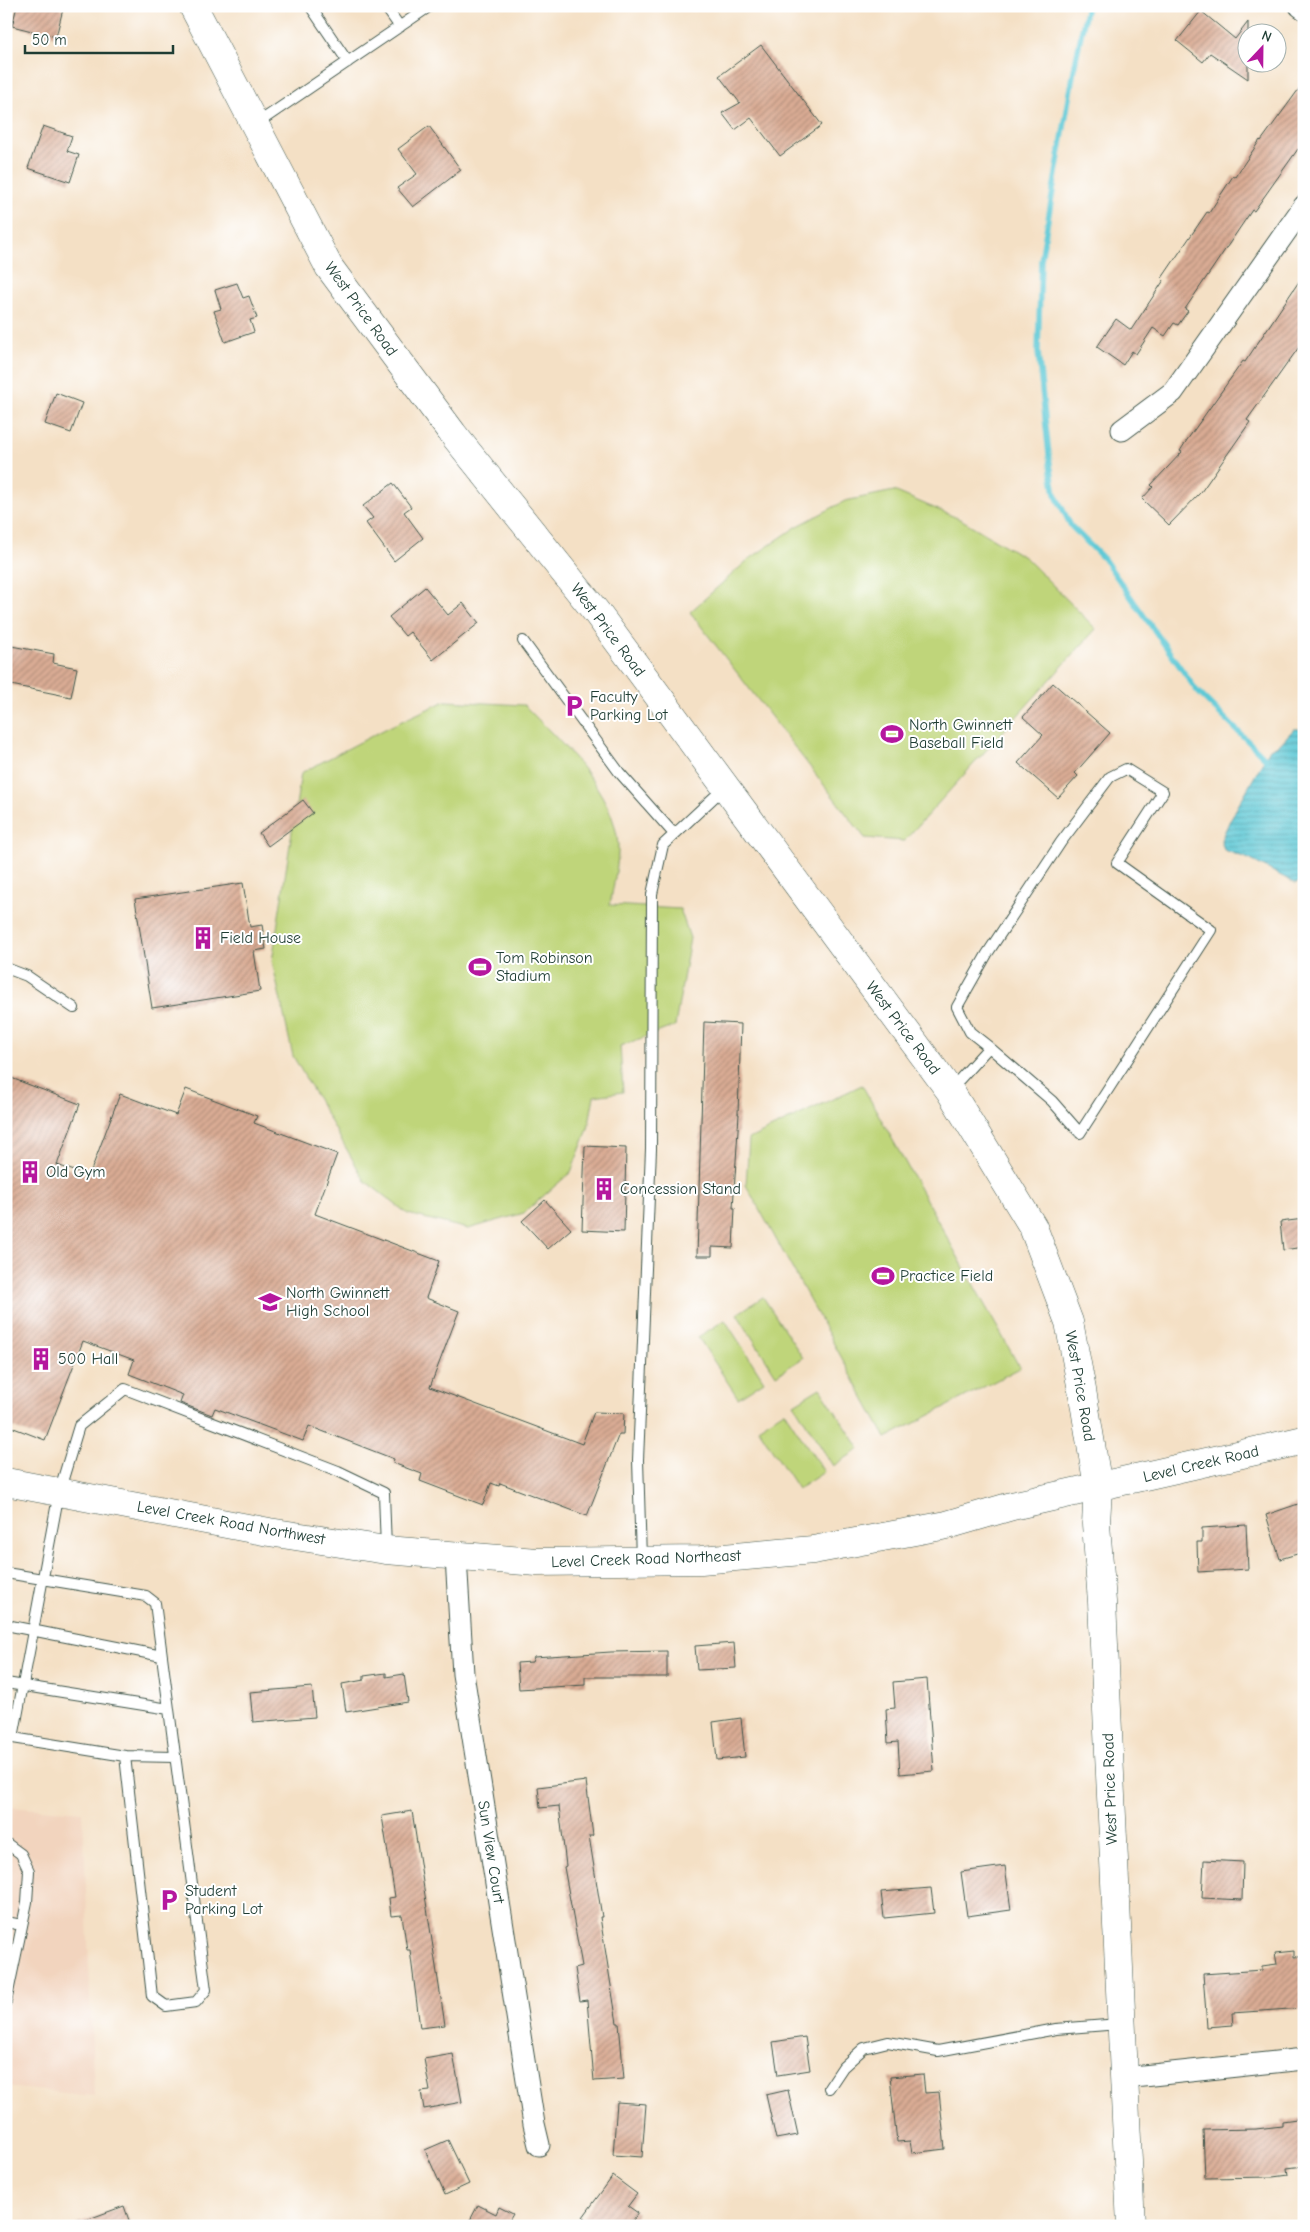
<svg xmlns="http://www.w3.org/2000/svg" width="1310" height="2232" font-family="'Comic Neue',sans-serif">
<style>
.built{fill:#f2d4be}
.grass{fill:#bfd57a;stroke:#6f8957}
.water{fill:url(#water-rules);stroke:#3e8385}
.lines{fill:none;stroke-linecap:round;stroke-linejoin:round}
.stream{stroke:#5ec9d6;stroke-width:5.5}
.building{fill:url(#building-hatch)}
.lane-casing{stroke:#3f554a;stroke-width:12}
.street-casing{stroke:#3f554a;stroke-width:23}
.secondary-casing{stroke:#3f554a;stroke-width:29}
.lane{stroke:#fff;stroke-width:10}
.street{stroke:#fff;stroke-width:21}
.secondary{stroke:#fff;stroke-width:28}
.labels{text-anchor:middle;dominant-baseline:central;stroke-width:4;stroke-linejoin:round;paint-order:stroke}
.street-label{font-size:16px;fill:#1f3d34;stroke:#fff}
.poi-label{font-size:16px;fill:#1f3d34;stroke:#fff;text-anchor:start}
</style>
<defs>
<pattern id="water-rules" width="6" height="5" patternUnits="userSpaceOnUse" patternTransform="scale(1.25)"><rect width="6" height="5" fill="#5ec9d6"/><path d="M0 2.5h6" fill="none" stroke="#4da4ae"/></pattern>
<pattern id="building-hatch" width="6" height="6" patternUnits="userSpaceOnUse" patternTransform="scale(1.25)"><rect width="6" height="6" fill="#daac94"/><path d="M-1 1l2-2M0 6l6-6M5 7l2-2" fill="none" stroke="#b08d7a"/></pattern>
</defs>
<rect width="100%" height="100%" fill="#fff"/>
<filter id="ink" filterUnits="userSpaceOnUse"><feTurbulence type="fractalNoise" baseFrequency=".02" numOctaves="2"/><feDisplacementMap in="SourceGraphic" scale="10" xChannelSelector="R" yChannelSelector="G"/><feConvolveMatrix kernelMatrix="1 2 1 2 8 2 1 2 1" color-interpolation-filters="sRGB"/></filter>
<filter id="wash" filterUnits="userSpaceOnUse"><feTurbulence type="fractalNoise" baseFrequency=".0096" numOctaves="4" result="noise"/><feDisplacementMap in="SourceGraphic" scale="20" xChannelSelector="R" yChannelSelector="G"/><feGaussianBlur stdDeviation="1.12" result="paint"/><feColorMatrix in="noise" values="0 0 0 0 0 0 0 0 0 0 0 0 0 0 0 0 0 1.4 0 .05"/><feComposite in="paint" operator="in"/></filter>
<g filter="url(#wash)">
<rect width="100%" height="100%" fill="#f4e0c5"/>
<!-- built -->
<path class="built" d="M6 1807 83 1812 94 2096 6 2087Z"/>
<!-- grass -->
<path class="grass" d="M894 491 962 520 1026 558 1096 629 904 841 865 838 690 612 748 560 796 527 845 501Z
M445 701 524 705C559 741 615 791 618 845 619 864 613 886 610 905L680 909 690 938 675 1026 620 1046 623 1092 594 1096 588 1129 571 1172 524 1213 468 1229 408 1214 365 1181 293 1056 272 961 301 773 389 727Z
M862 1085 1020 1368 886 1438 746 1185 749 1139Z
M763 1297 803 1358 776 1375 737 1314Z
M725 1320 764 1381 738 1398 698 1337Z
M820 1388 860 1449 833 1466 794 1404Z
M784 1411 824 1472 798 1489 758 1428Z"/>
<!-- water -->
<path class="water" d="M1294 729H1302L1304 732V882L1295 883 1249 859 1224 850 1221 840 1230 820 1270 749 1280 744Z"/>
<g class="lines">
<!-- stream -->
<path class="stream" d="M1087 6 1075 64 1041 260 1038 352 1050 464 1055 494 1071 526 1104 559 1197 691 1265 758"/>
</g>
<g id="blocks">
<!-- building -->
<path class="building" d="M17 6H52L63 9 56 37 12 26Z
M1201 11 1235 39 1248 22V79L1210 53 1203 62 1177 41Z
M761 45 822 125 780 156 751 118 735 130 722 113 740 103 719 76Z
M1304 82V153L1298 149 1254 211 1252 210 1185 309 1188 311 1178 325 1174 323 1165 336 1153 328 1136 354 1132 351 1123 365 1097 347 1116 319 1131 330 1164 280 1162 278 1207 212 1209 213 1233 176 1235 177 1260 140 1261 141Z
M43 126 72 136 67 151 79 155 70 182 28 168Z
M429 126 461 170 413 207 397 188 417 174 398 149Z
M1304 274V340L1247 420 1250 422 1201 492 1169 525 1142 499 1153 487 1151 485 1182 452 1180 451 1187 440 1243 361 1245 362Z
M237 283 243 298 249 296 257 318 250 320 254 332 225 342 214 311 221 309 215 290Z
M56 393 82 403 71 433 45 424Z
M393 483 411 507 404 512 423 538 394 561 366 523 373 518 363 506Z
M425 587 448 615 463 603 479 623 433 660 410 632 405 636 389 617Z
M6 645 54 654 53 663 77 668 71 697 6 684Z
M1053 683 1110 733 1075 773 1078 776 1058 798 1018 763 1043 735 1023 717Z
M303 800 313 813 268 846 259 833Z
M243 883 250 927 262 925 266 949 254 951 260 991 152 1008 135 899Z
M704 1022 741 1024 738 1114H739L733 1208H735L733 1248 712 1247V1256H697Z
M6 1076 80 1104 57 1165 89 1176 120 1094 176 1115 186 1089 257 1116 254 1123 337 1154 315 1214 439 1261 426 1298 459 1311 430 1387 582 1444 594 1412 624 1413 623 1434H619L587 1516 500 1483 499 1486 491 1483 483 1505 420 1481 422 1474 393 1463 394 1459 309 1426 303 1441 215 1408 212 1415 180 1403 183 1395 129 1374 134 1360 83 1341 45 1440 6 1425Z
M585 1146 626 1148 624 1232 582 1230Z
M545 1200 571 1229 548 1249 522 1221Z
M1304 1219V1247L1283 1250 1280 1222Z
M1304 1502V1552L1280 1559 1266 1515Z
M1246 1525 1248 1569 1198 1572 1197 1542H1202V1528Z
M734 1643 736 1668 697 1670 695 1646Z
M667 1651V1677H585V1685L519 1689 517 1663 532 1662 534 1657 611 1652Z
M386 1673V1677L404 1674 408 1702 346 1712 342 1684 364 1680V1676Z
M927 1679 934 1771 900 1774 898 1742 888 1743 886 1709 895 1708 893 1682Z
M312 1687 315 1717 253 1722 250 1692Z
M741 1718 745 1757 717 1760 713 1722Z
M586 1781 593 1836H589L602 1917H600L617 2023H619L624 2079 594 2081 587 2000 580 2001 575 1968 582 1966 564 1867 566 1866 559 1806 540 1808 538 1787Z
M412 1811 445 2025 420 2028 410 1950H407L402 1915 391 1916 389 1898 395 1897 382 1816Z
M1204 1860 1243 1862 1242 1900 1202 1898Z
M1005 1866 1011 1910 967 1916 961 1872Z
M931 1888 934 1913 884 1918 881 1892Z
M1294 1951V1957L1304 1956V2008L1232 2013 1233 2025 1207 2027 1203 1974 1262 1970V1966L1277 1964 1275 1953Z
M805 2037 810 2070 778 2075 773 2042Z
M453 2054 462 2102 424 2109 421 2092 430 2091 424 2059Z
M923 2074 925 2093 939 2092 945 2149 912 2153 910 2141 897 2142 890 2077Z
M788 2090 798 2135 776 2139 766 2095Z
M617 2102 646 2104 642 2157 613 2155Z
M1304 2118V2166L1287 2168 1288 2175 1273 2177 1205 2178 1203 2130 1256 2129 1282 2126V2121Z
M448 2140 469 2184 445 2195 425 2150Z
M613 2176 637 2194 628 2206 638 2213 629 2226H595L583 2217Z
M478 2205 496 2214 499 2207 513 2214 509 2221 518 2226H467Z
M124 2206 131 2226H76L75 2224Z"/>
</g>
</g>
<g filter="url(#ink)">
<use href="#blocks" fill-opacity="0" stroke="#3f554a" stroke-width="1"/>
<g class="lines">
<defs>
<path id="lane" d="M310 6 348 62
M385 6 400 27
M255 123 262 120 430 6
M523 641 619 772 674 834
M6 968 27 976 74 1008
M950 1090 989 1047 1052 1101 1080 1133 1211 930 1117 863 1163 792 1126 769 1110 777 1061 842 987 954 957 1007 970 1032 989 1047
M641 1559 638 1460 651 1149 652 894 663 845 725 787
M6 1573 146 1596 155 1603 206 1990 196 2002 166 2006 152 1996 125 1756 13 1738 59 1492 79 1426 125 1389 338 1471 384 1493 386 1549
M6 1625 162 1656
M6 1683 169 1709
M125 1756 175 1757
M6 1843 21 1854 29 1871 27 1902 6 2002
M6 1922 22 1925
M829 2088 843 2067 864 2048 888 2042 938 2051 1056 2029 1119 2024"/>
<path id="street" d="M1300 6 1304 9
M1122 430 1173 392 1304 206
M456 1557 463 1674 534 2124 539 2145
M1124 2078 1304 2059"/>
<path id="secondary" d="M193 6 329 267 453 434 597 613 950 1091 1033 1227 1069 1322 1082 1390 1098 1487 1096 1524 1102 1602 1131 2226
M6 1482 269 1532 386 1550 537 1562 701 1560 813 1550 947 1525 1012 1506 1304 1440"/>
</defs>
<!-- lane casing -->
<use href="#lane" class="lane-casing"/>
<!-- street casing -->
<use href="#street" class="street-casing"/>
<!-- secondary casing -->
<use href="#secondary" class="secondary-casing"/>
<!-- lane -->
<use href="#lane" class="lane"/>
<!-- street -->
<use href="#street" class="street"/>
<!-- secondary -->
<use href="#secondary" class="secondary"/>
</g>
</g>
<!-- icons -->
<defs>
<symbol id="parking-bare" viewBox="-9 -9 18 18"><path d="M-3.5-5.5H1a3.5 3.5 0 0 1 0 7H-1V5.5H-3.5ZM-1-3.4V-.6H.8a1.4 1.4 0 0 0 0-2.8Z" fill="#b5179e" stroke="#fff" stroke-width="2.5" paint-order="stroke"/></symbol>
<symbol id="stadium-bare" viewBox="-9 -9 18 18"><path d="M0-5a6.5 5 0 1 0 0 10a6.5 5 0 1 0 0-10ZM-3.5-1.8h7v3.6h-7Z" fill="#b5179e" stroke="#fff" stroke-width="2.5" paint-order="stroke"/></symbol>
<symbol id="building-bare" viewBox="-9 -9 18 18"><path d="M-4-6H4V6H1V3H-1V6H-4ZM-2.5-4.3h1.7v1.8h-1.7ZM.8-4.3h1.7v1.8H.8ZM-2.5-1h1.7V.8h-1.7ZM.8-1h1.7V.8H.8Z" fill="#b5179e" stroke="#fff" stroke-width="2.5" paint-order="stroke"/></symbol>
<symbol id="school-bare" viewBox="-9 -9 18 18"><path d="M0-5L7-2L0 1L-7-2ZM-4 1L0 2.5L4 1V4Q0 6-4 4Z" fill="#b5179e" stroke="#fff" stroke-width="2.5" paint-order="stroke"/></symbol>
</defs>
<g fill-rule="evenodd">
<use href="#parking-bare" x="558" y="690" width="32" height="32"/>
<use href="#stadium-bare" x="876" y="718" width="32" height="32"/>
<use href="#building-bare" x="187" y="922" width="32" height="32"/>
<use href="#stadium-bare" x="464" y="951" width="32" height="32"/>
<use href="#building-bare" x="14" y="1156" width="32" height="32"/>
<use href="#building-bare" x="588" y="1173" width="32" height="32"/>
<use href="#stadium-bare" x="867" y="1260" width="32" height="32"/>
<use href="#school-bare" x="254" y="1286" width="32" height="32"/>
<use href="#building-bare" x="25" y="1343" width="32" height="32"/>
<use href="#parking-bare" x="153" y="1884" width="32" height="32"/>
</g>
<g class="labels">
<!-- street labels -->
<g class="street-label">
<text transform="translate(361 309) rotate(54)">West Price Road</text>
<text transform="translate(608 630) rotate(53)">West Price Road</text>
<text transform="translate(903 1028) rotate(53)">West Price Road</text>
<text transform="translate(1080 1386) rotate(80)">West Price Road</text>
<text transform="translate(1201 1464) rotate(-13)">Level Creek Road</text>
<text transform="translate(231 1523) rotate(10)">Level Creek Road Northwest</text>
<text transform="translate(646 1559) rotate(-2)">Level Creek Road Northeast</text>
<text transform="translate(1110 1789) rotate(-92)">West Price Road</text>
<text transform="translate(491 1852) rotate(81)">Sun View Court</text>
</g>
<!-- poi labels -->
<g class="poi-label">
<text x="590" y="697">Faculty<tspan x="590" dy="18">Parking Lot</tspan></text>
<text x="909" y="725">North Gwinnett<tspan x="909" dy="18">Baseball Field</tspan></text>
<text x="220" y="938">Field House</text>
<text x="496" y="958">Tom Robinson<tspan x="496" dy="18">Stadium</tspan></text>
<text x="46" y="1172">Old Gym</text>
<text x="620" y="1189">Concession Stand</text>
<text x="900" y="1276">Practice Field</text>
<text x="286" y="1293">North Gwinnett<tspan x="286" dy="18">High School</tspan></text>
<text x="58" y="1359">500 Hall</text>
<text x="185" y="1891">Student<tspan x="185" dy="18">Parking Lot</tspan></text>
</g>
</g>
<!-- margin -->
<rect width="1310" height="2232" fill="none" stroke="#fff" stroke-width="25"/>
<!-- north arrow -->
<g transform="translate(1262 48) rotate(22)"><circle r="24" fill="#ffffff" stroke="#a5b1ae"/>
<path d="M0-4L9 19L0 12L-9 19Z" fill="#b5179e"/>
<text y="-8" font-size="14" font-weight="bold" text-anchor="middle" fill="#1f3d34">N</text>
</g>
<!-- scale -->
<path d="M25 45v8h148v-8" fill="none" stroke="#1f3d34" stroke-width="2.5"/>
<text x="32" y="45" font-size="15" fill="#1f3d34" stroke="#ffffff" stroke-width="4" paint-order="stroke">50 m</text>
</svg>
